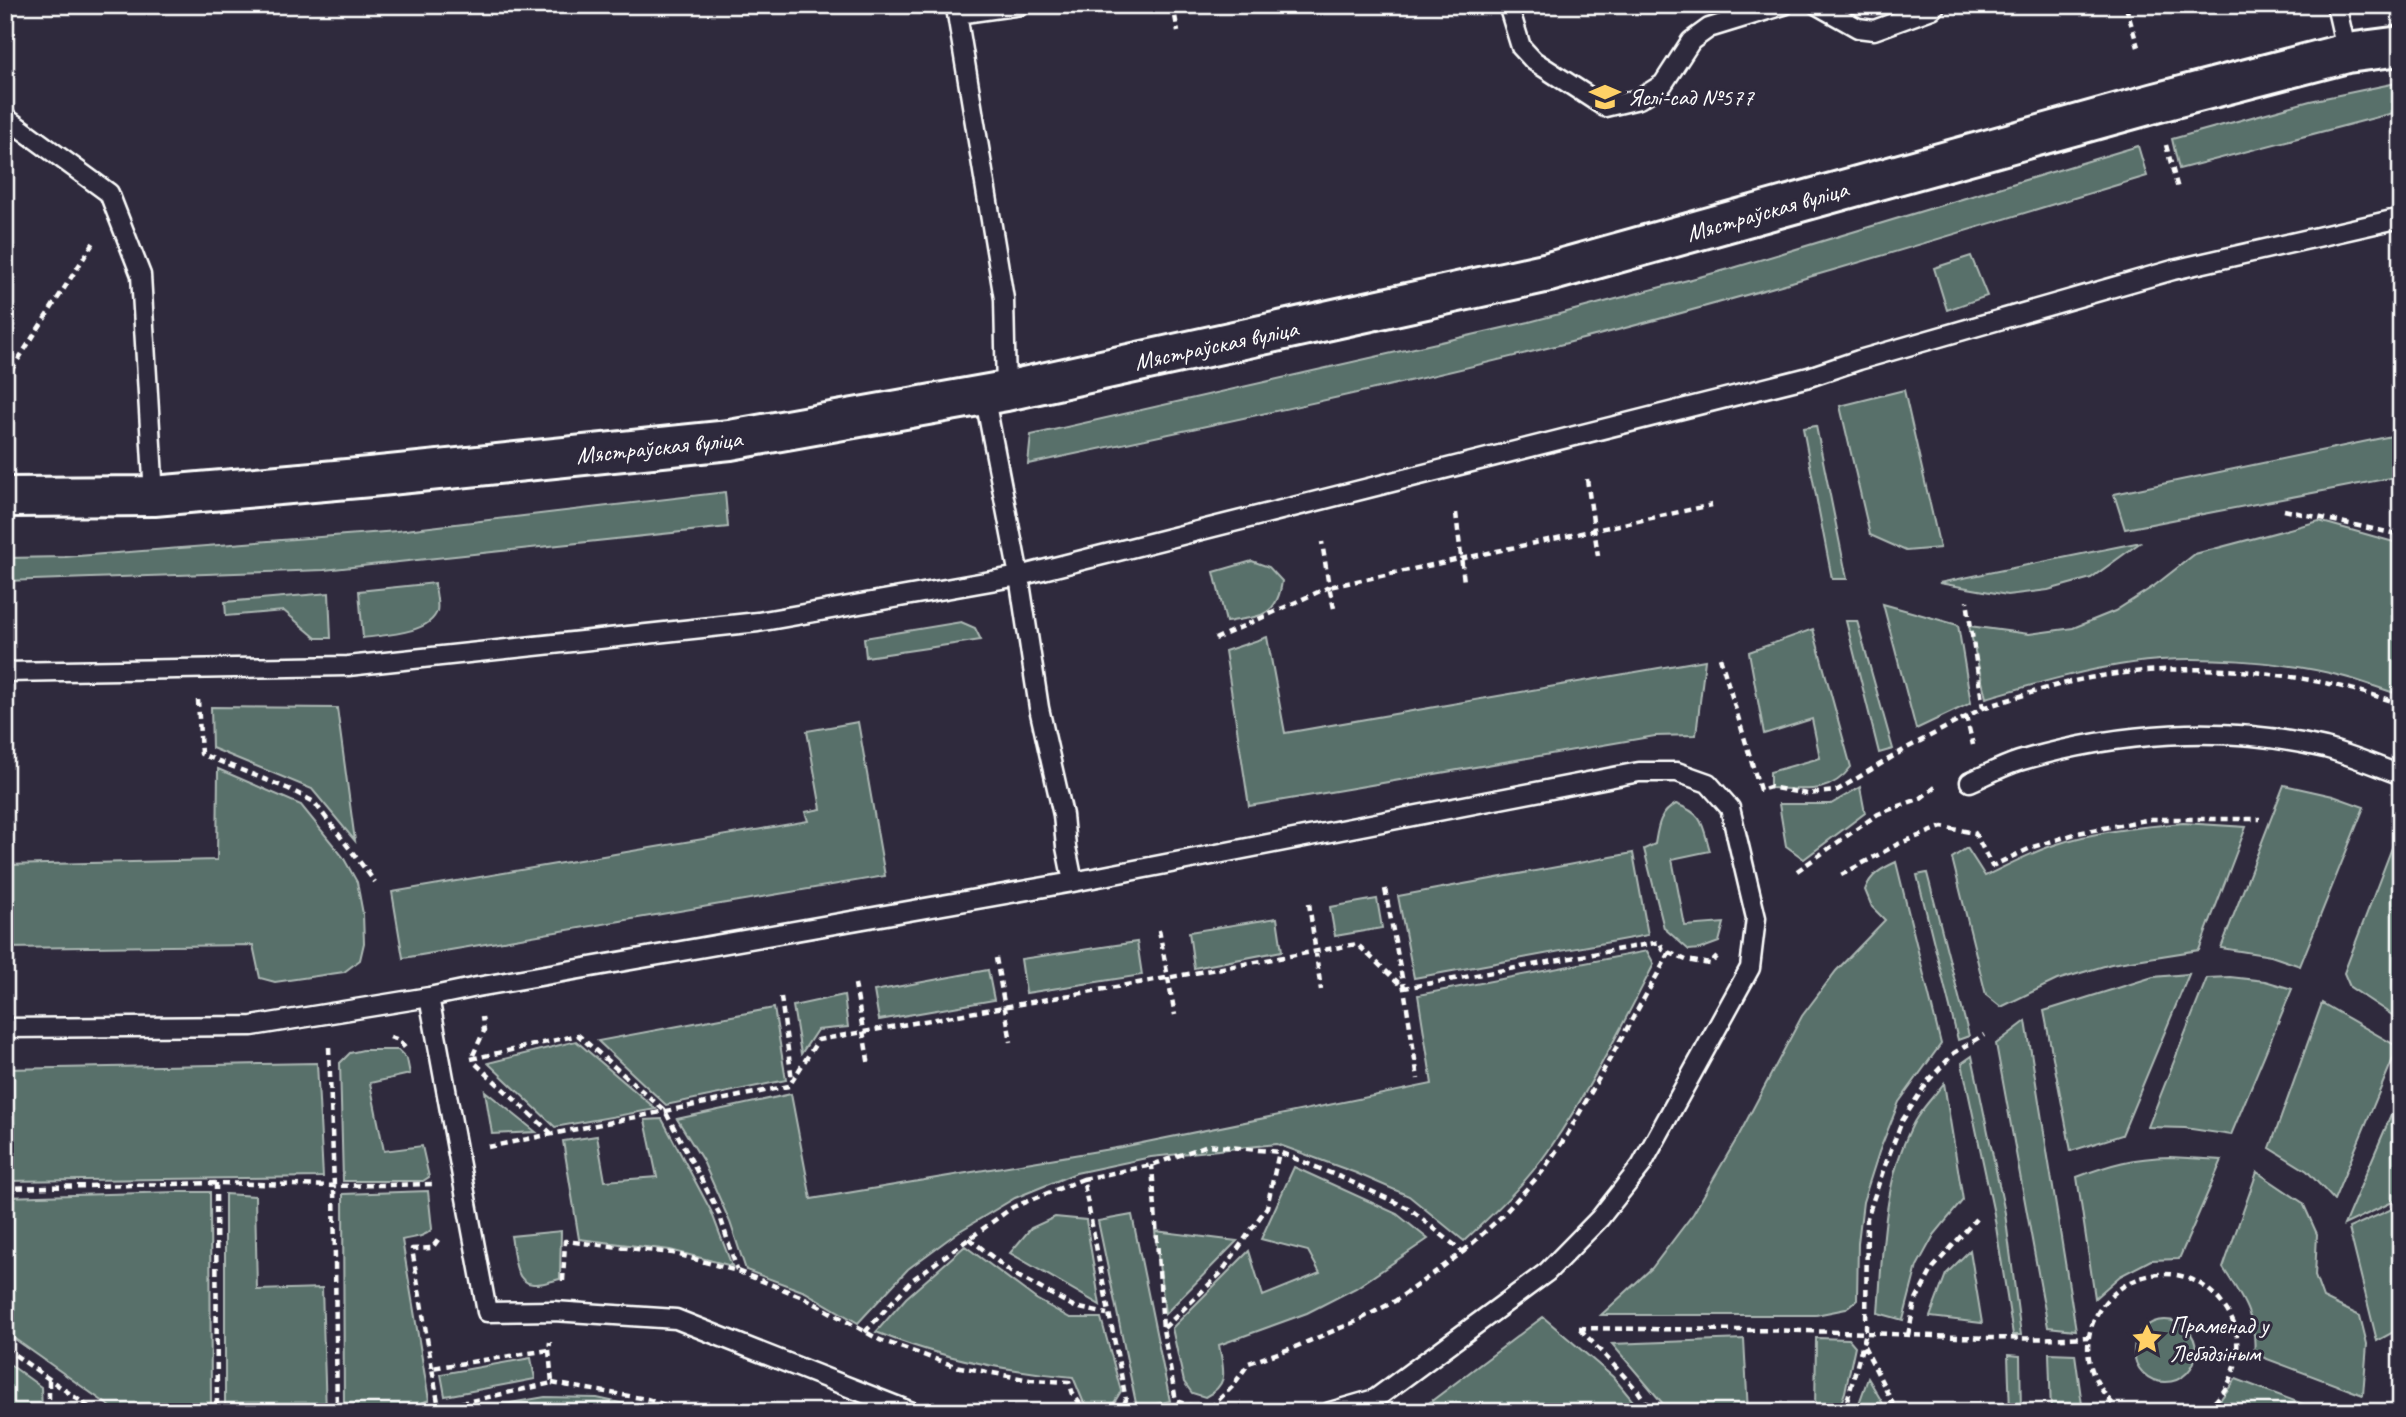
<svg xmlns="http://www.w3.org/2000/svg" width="2406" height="1417" font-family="Caveat,sans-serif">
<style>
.green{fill:#59706a;stroke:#acb8b4;stroke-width:2}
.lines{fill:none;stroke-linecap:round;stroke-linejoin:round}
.lane-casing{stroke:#fff;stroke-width:23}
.secondary-casing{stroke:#fff;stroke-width:44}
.path{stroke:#fff;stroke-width:4.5;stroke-dasharray:7 5;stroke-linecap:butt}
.lane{stroke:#2f2a3d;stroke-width:18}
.secondary{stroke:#2f2a3d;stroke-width:38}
.labels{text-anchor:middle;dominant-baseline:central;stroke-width:6;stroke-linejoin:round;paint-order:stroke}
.poi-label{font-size:24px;fill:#fff;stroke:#2f2a3d;text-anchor:start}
.street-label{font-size:24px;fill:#fff;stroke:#2f2a3d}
</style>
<rect width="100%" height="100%" fill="#2f2a3d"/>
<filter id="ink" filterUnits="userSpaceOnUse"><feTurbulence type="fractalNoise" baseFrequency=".0143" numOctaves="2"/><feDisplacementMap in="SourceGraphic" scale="14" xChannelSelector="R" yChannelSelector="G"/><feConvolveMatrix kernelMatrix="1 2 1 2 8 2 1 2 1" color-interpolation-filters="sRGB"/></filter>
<g filter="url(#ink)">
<!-- green -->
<path class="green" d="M2401 82V111L2179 169 2172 139 2310 101Z
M2138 146 2147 176C1954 234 1762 294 1567 343 1388 388 1208 426 1028 464L1031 435 1529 322 1733 268Z
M1971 256 1987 296 1947 310 1934 268Z
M1904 390 1940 548 1906 551 1870 535 1840 406Z
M1816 426 1847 579H1832L1803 428Z
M2401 434V476L2125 529 2114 494Z
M725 492 728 527 324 570 5 581V558L65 557 397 531Z
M2319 521 2401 544V695C2382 689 2363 682 2345 677 2288 661 2190 654 2132 663 2082 670 2035 684 1986 698L1969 626 2029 634 2073 628 2115 611 2154 586 2195 554Z
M2141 542 2091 578 2048 590 2007 595 1939 583Z
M1252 561 1269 567 1282 581C1277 619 1258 616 1226 622L1214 572Z
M435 583C435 591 439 603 437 611 430 634 383 635 363 638L359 591Z
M329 593 331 638H316L284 611 226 616 225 602Z
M1883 604 1958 625 1971 703 1916 729Z
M1846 621H1857L1893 749 1879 753Z
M961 622 975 628 981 640 866 657 864 638Z
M1813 629 1851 767C1829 796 1803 789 1770 788V772L1820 758 1812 719 1764 734 1749 652Z
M1267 637 1285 733 1705 660 1696 735 1655 736 1249 806 1225 651Z
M211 707 337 708 355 841 312 789 212 748Z
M858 722 885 876 403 958 392 892 808 821 805 812 821 809 807 731Z
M218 769 301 805 343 857 357 882 363 914 364 943 360 960 344 972 275 982 260 978 253 945 5 948V865L217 860Z
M2284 785 2333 796 2364 807 2300 966 2271 956 2221 948Z
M1860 787 1865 813 1804 859 1786 846 1779 804H1831Z
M1676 804C1704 814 1702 824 1710 851L1672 859 1685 926 1724 923 1719 942 1700 949 1689 950 1664 928 1644 849 1655 844C1658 826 1659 813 1676 804Z
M2183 823 2246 827 2199 950 2111 964 2057 980 2001 1007 1986 995 1952 858 1967 848 1985 876C2008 865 2030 853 2054 845 2095 831 2140 827 2183 823Z
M2401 824V1021L2350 987 2344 973Z
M1633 853 1648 935 1414 978 1398 896Z
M1896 862 1941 1044 1899 1102 1879 1152 1863 1202 1858 1243 1857 1300 1846 1309 1816 1315H1601L1652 1268 1693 1214 1739 1135 1802 1016 1836 971 1885 920 1872 907 1865 890C1871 874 1881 869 1896 862Z
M1927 873 1969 1036 1958 1040 1917 875Z
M1377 899 1382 928 1335 936 1330 907Z
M1277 918 1282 951 1194 968 1189 932Z
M1137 942 1142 975 1026 993 1021 959Z
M1647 951 1654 964C1622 1026 1588 1093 1548 1151 1525 1184 1494 1213 1464 1241L1409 1196 1356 1173 1277 1144 1151 1157 1076 1173 1015 1198 958 1232 908 1269 858 1323 805 1292 746 1270 730 1222 703 1161 677 1119 791 1094 811 1199 1122 1147 1432 1084 1418 995Z
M988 970 994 1000 879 1020 874 991Z
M2189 974 2122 1135 2071 1151 2044 1011 2153 977Z
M2230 977 2265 981 2292 989 2231 1135 2185 1128 2148 1127 2207 978Z
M844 995 848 1027 817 1030 801 1054 793 1006Z
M2322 1003 2398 1047 2334 1200 2307 1171 2270 1148Z
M774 1008 786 1080 666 1105 598 1041Z
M2026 1021 2076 1330 2048 1327 1996 1044Z
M576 1041 656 1109 555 1127 488 1063Z
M363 1050H398L407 1059 410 1074 370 1083 384 1151 422 1146 429 1177 423 1181H343L340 1063 350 1053Z
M1972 1056 2005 1213 2021 1335H2013L1994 1214 1962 1063Z
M317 1063 323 1177 5 1181V1069Z
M1944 1083 1963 1200 1934 1235 1917 1266 1903 1320 1878 1313C1883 1248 1883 1181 1914 1122 1922 1108 1935 1095 1944 1083Z
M485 1091 536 1132 492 1134Z
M2401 1092V1198L2344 1225Z
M662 1119 711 1211 732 1266 670 1250 579 1239 563 1141 597 1136 605 1181 657 1177 645 1120Z
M2170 1157 2222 1160 2179 1259 2151 1260 2120 1276 2095 1298 2077 1177C2111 1164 2132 1158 2170 1157Z
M1294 1167 1397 1214 1428 1239 1356 1288 1307 1313 1219 1345C1223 1369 1231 1384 1205 1397L1192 1393 1184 1382 1172 1328 1249 1251 1263 1296 1320 1273 1308 1251 1261 1239Z
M2257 1172 2303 1203 2317 1234 2315 1276 2323 1298 2360 1316 2367 1344 2363 1395 2254 1354C2258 1320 2241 1295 2223 1268Z
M428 1191 432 1229C424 1238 413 1237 402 1240L429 1400 399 1412H344L343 1194Z
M177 1192H210L211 1412H118L5 1332V1197Z
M225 1194 255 1196 257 1290 322 1288 326 1412H225Z
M2401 1205V1328L2377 1341 2349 1228Z
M1132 1215 1170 1401 1137 1408 1098 1221Z
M1055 1217 1086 1220 1100 1305 1010 1253 1031 1228Z
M561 1231 560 1279C552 1281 541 1285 533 1284 513 1283 514 1250 511 1236Z
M1155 1231 1237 1241 1165 1314Z
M965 1246 1036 1299 1070 1318H1101L1121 1391 1114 1403 1094 1409 1083 1401 1073 1377C1005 1371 940 1358 876 1332L906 1298Z
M1970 1250 1982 1323 1930 1317 1946 1274Z
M1543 1317 1613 1377 1642 1412H1417Z
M2134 1351a31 31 0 1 1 62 0a31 31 0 1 1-62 0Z
M1816 1338 1849 1339 1855 1346 1845 1392 1838 1412H1815Z
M1744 1339 1748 1412H1670L1612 1344Z
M2049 1353 2075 1354 2083 1412H2051Z
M2008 1355 2020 1356 2021 1412H2010Z
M531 1358 535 1379 445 1396 441 1374Z
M5 1361 41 1387 42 1412H5Z
M1868 1378 1888 1412H1856Z
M2236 1379 2324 1412H2211Z
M545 1397 597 1398 662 1412H459Z"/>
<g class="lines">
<defs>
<path id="lane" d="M1508 5 1521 47 1534 61 1605 107 1639 99 1663 84 1691 41 1709 28 1784 5
M1817 5 1858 28 1874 30 1932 9 1936 5
M2336 5 2347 53
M5 117 109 193 141 275 154 496
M1006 391 1004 299 957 14 1021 5
M984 394 1019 576 1039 708 1063 815 1066 847 1073 882
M5 672 348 666 758 622 1019 576 1809 377 1859 360 2173 270 2401 218
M1970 782C1986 775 2003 766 2019 761 2118 732 2224 724 2325 748 2351 755 2376 766 2401 775
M429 997 487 1312 554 1311 676 1319 912 1412
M5 1028 252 1026 429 997 477 987 1073 882 1639 772H1677L1708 783 1730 808 1756 918 1750 968 1641 1166 1600 1218 1547 1272 1375 1399 1330 1412"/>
<path id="secondary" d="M5 497 154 496 370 477 730 440 1006 391 1549 272 2155 103 2347 53 2401 46"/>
</defs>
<!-- lane casing -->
<use href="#lane" class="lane-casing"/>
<!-- secondary casing -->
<use href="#secondary" class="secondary-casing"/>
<!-- path -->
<path class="path" d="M1173 5 1178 32
M2126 7 2138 47
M2166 145 2178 189
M5 380 94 242
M1587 479 1598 556
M2284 510 2401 535
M1456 513 1464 582
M1334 608 1329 587 1712 505
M1215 639 1329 587 1322 542
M1720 657 1760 790 1770 787 1807 794 1836 791 1907 748 1983 708 1967 601
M198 700 201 754 289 789 314 802 375 882
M1983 708C2021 696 2061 682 2101 676 2201 661 2305 671 2401 704
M1966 716 1973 745
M1797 871 1878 814 1921 798 1938 785
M1841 875 1898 844 1942 827 1975 833 1992 866 2033 847 2078 833 2151 819H2260
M1385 889 1404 988 1418 1079
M1309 903 1321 990
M1159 930 1175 1015
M996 958 1011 1042
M855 984 869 1066
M781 997 792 1080
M390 1037 399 1040 405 1048
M329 1047 334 1186 337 1412
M473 1055 484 1031 482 1017
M471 1059 578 1035 665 1111 719 1213 737 1270
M476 1064 552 1134
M488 1147 789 1086 818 1040 1357 944 1404 988 1660 942 1663 950 1686 960 1710 964 1717 957
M1083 1179 1152 1165 1208 1145 1279 1152 1345 1179 1410 1209 1463 1252 1395 1301 1357 1321 1295 1347 1249 1363 1232 1387 1207 1411 1176 1401 1163 1329 1152 1165
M216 1183 217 1412
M5 1188 216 1183 334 1186 432 1184
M969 1238 1012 1273 1075 1307 1107 1314
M1463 1252 1502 1216 1542 1172 1567 1135 1670 952
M563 1281 565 1241 673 1253 737 1271 805 1298 880 1340 955 1366 1030 1380 1069 1382 1073 1394 1086 1412
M1164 1328 1221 1273 1267 1207 1279 1152
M1579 1328C1675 1330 1771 1329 1866 1333 1941 1336 2015 1341 2089 1337
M1580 1329 1638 1391 1652 1412
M865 1332 912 1280 1013 1207 1083 1179 1126 1400 1120 1412
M1908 1335 1915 1302 1933 1268 1976 1219
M1864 1346 1897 1412
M5 1348 96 1412
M549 1350 552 1383 439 1408 432 1368 549 1350 550 1342
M432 1368 412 1249 432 1248 441 1236
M49 1380V1412
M552 1383 647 1399 686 1412
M428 1412 439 1408
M1844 1412 1866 1333 1867 1218 1883 1171 1902 1121 1928 1081 1954 1053 1984 1035
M2121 1412C2028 1327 2155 1224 2220 1301 2228 1311 2237 1325 2237 1339 2239 1370 2228 1393 2203 1412"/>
<!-- lane -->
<use href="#lane" class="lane"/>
<!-- secondary -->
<use href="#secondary" class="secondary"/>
</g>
</g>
<!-- icons -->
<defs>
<symbol id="school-bare" viewBox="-9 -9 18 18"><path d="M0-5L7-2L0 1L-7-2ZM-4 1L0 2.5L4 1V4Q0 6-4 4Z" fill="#ffd166" stroke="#2f2a3d" stroke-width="2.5" paint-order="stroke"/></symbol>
<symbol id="sight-bare" viewBox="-9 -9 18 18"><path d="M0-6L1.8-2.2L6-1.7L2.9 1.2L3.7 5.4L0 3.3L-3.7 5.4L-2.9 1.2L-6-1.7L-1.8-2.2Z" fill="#ffd166" stroke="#2f2a3d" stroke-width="2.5" paint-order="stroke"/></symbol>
</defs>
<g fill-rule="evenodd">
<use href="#school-bare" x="1583" y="75" width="44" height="44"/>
<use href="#sight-bare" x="2125" y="1317" width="44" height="44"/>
</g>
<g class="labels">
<!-- poi labels -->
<g class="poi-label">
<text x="1628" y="97">Яслі-сад №577</text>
<text x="2170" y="1325">Праменад у<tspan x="2170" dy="28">Лебядзіным</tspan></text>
</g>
<!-- street labels -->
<g class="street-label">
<text transform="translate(1767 211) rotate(-16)">Мястраўская вуліца</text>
<text transform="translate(1216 345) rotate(-12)">Мястраўская вуліца</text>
<text transform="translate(659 447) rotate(-6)">Мястраўская вуліца</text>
</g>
</g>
<!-- margin -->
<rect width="2406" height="1417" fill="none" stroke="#2f2a3d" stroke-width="28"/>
<rect x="14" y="14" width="2378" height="1389" fill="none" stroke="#fff" stroke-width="2.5" filter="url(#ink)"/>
</svg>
